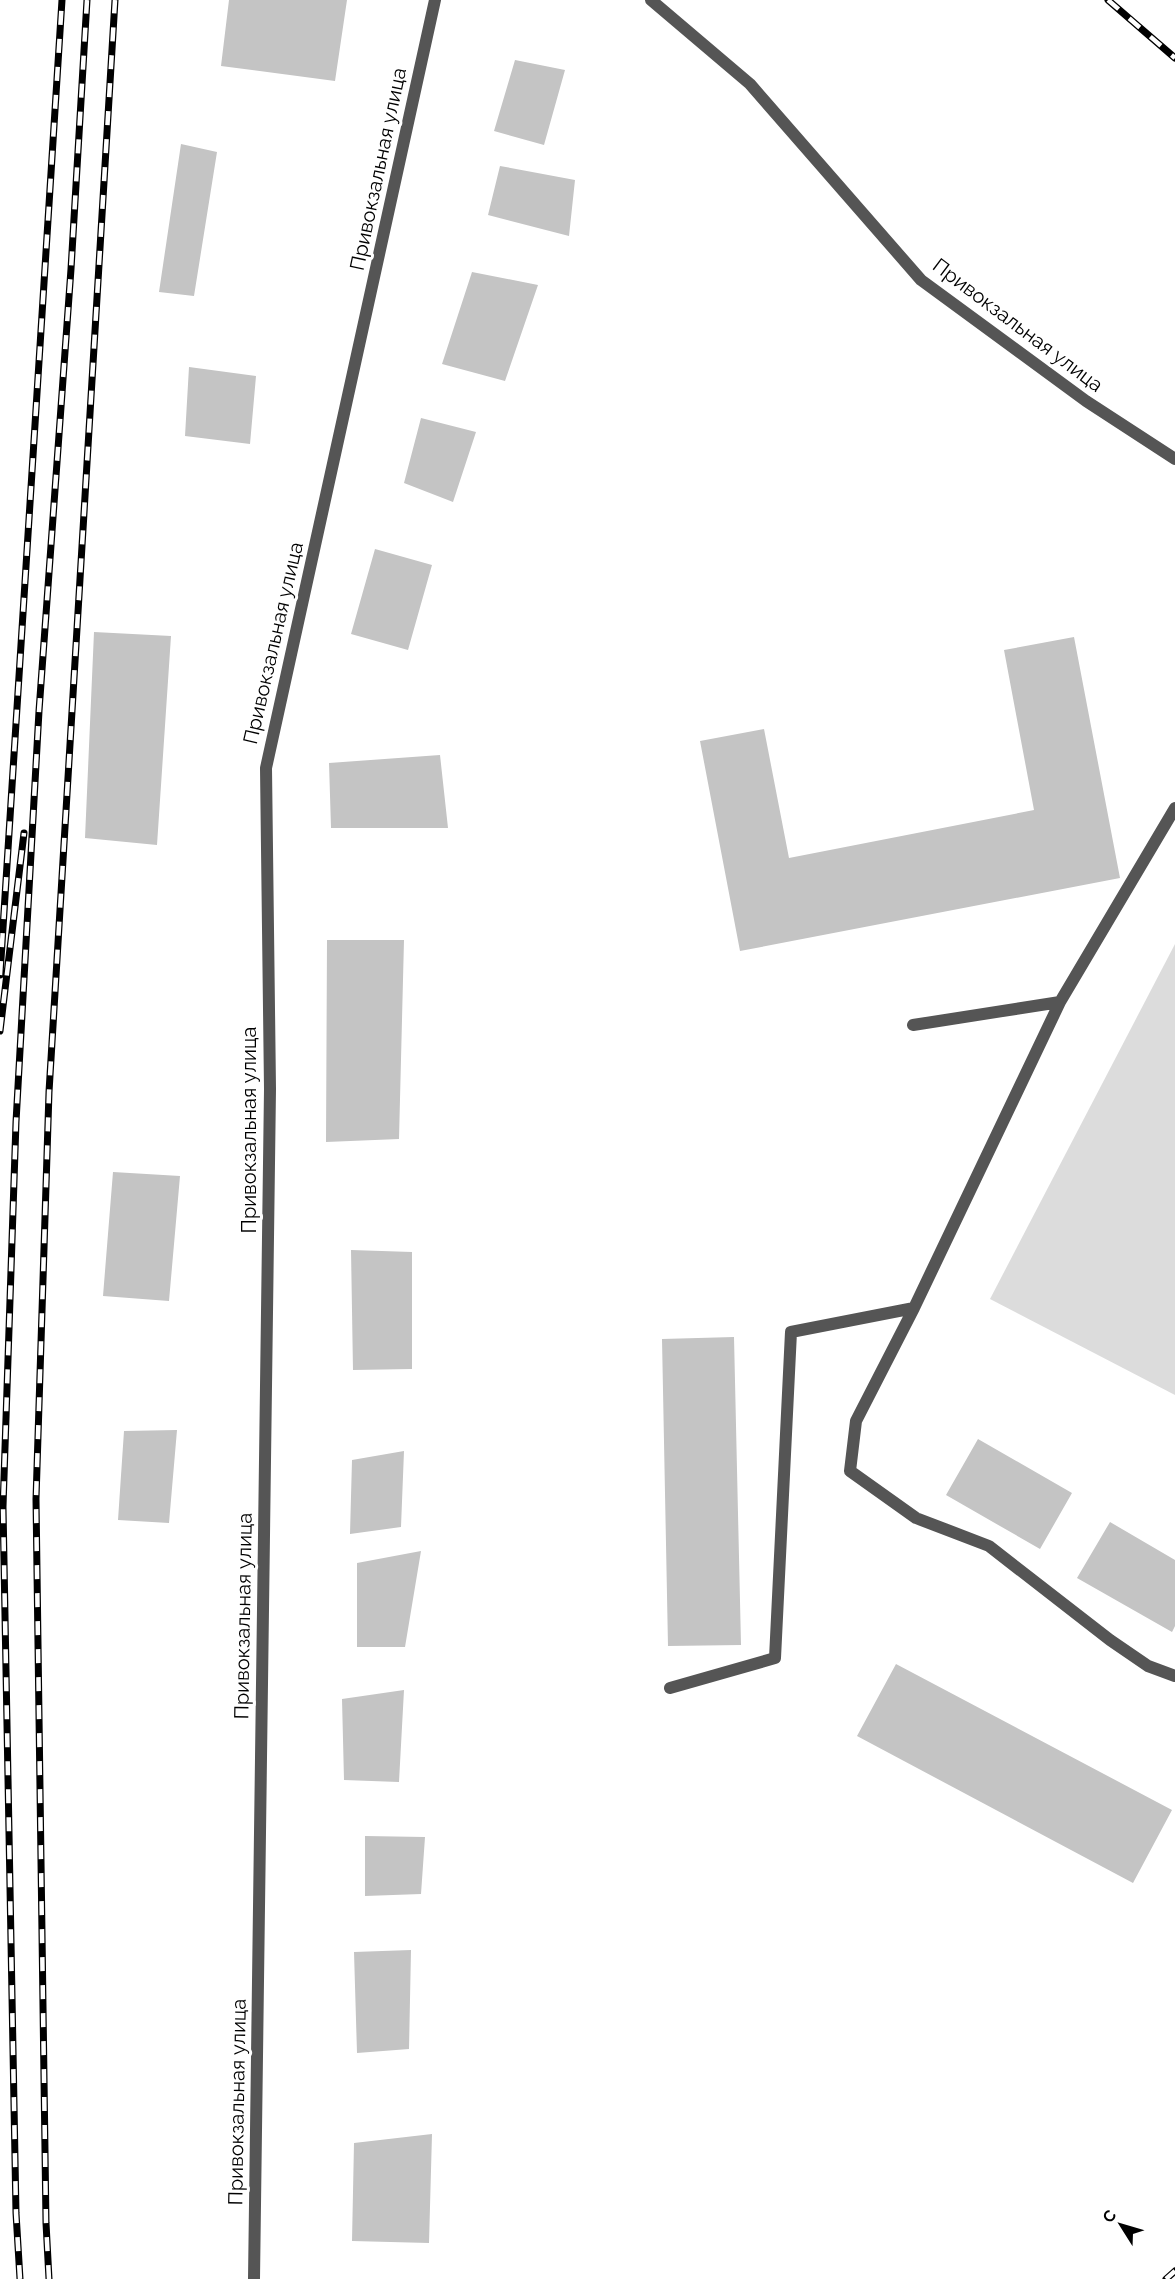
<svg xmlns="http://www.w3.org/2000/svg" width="1175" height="2279" font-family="Raleway,sans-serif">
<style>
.green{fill:#dcdcdc}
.building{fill:#c4c4c4}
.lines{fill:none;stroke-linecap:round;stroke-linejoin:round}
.service{stroke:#555;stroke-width:12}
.minor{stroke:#555;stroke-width:12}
.rail-casing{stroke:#000;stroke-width:7}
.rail{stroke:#fff;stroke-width:4.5;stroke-dasharray:14;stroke-linecap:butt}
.labels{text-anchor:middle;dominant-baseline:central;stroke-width:6;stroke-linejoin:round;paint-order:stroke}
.street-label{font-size:20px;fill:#000;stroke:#fff}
</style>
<rect width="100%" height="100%" fill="#fff"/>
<!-- green -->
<path class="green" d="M1175 944V1395L990 1299Z"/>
<!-- building -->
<path class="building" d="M229 0H347L335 81 221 66Z
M515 60 565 70 544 145 494 131Z
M181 144 217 152 194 296 159 292Z
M500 166 575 180 569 236 488 215Z
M472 272 538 285 505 381 442 364Z
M189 367 256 376 250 444 185 436Z
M421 418 476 432 453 502 404 483Z
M375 549 432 565 408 650 351 634Z
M94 632 171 636 157 845 85 838Z
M1074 637 1120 878 740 951 700 741 764 729 789 858 1034 810 1004 650Z
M440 755 448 828H331L329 763Z
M327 940H404L399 1139 326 1142Z
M113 1172 180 1176 169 1301 103 1296Z
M351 1250 412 1252V1369L353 1370Z
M734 1337 741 1645 668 1646 662 1339Z
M177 1430 169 1523 118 1520 124 1431Z
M978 1439 1072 1493 1040 1549 946 1495Z
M404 1451 401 1527 350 1534 352 1460Z
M1110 1522 1175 1560V1626L1172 1632 1077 1578Z
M421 1551 405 1647H357V1563Z
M896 1664 1172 1810 1133 1883 857 1736Z
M404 1690 399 1782 344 1780 342 1699Z
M365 1836 425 1837 421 1894 365 1896Z
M411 1950 409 2049 357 2053 354 1952Z
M432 2134 429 2243 352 2241 354 2143Z"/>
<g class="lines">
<!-- service -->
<path class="service" d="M1060 1002 914 1308 856 1421 850 1471 916 1518 989 1546 1110 1640 1148 1666 1175 1676
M913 1025 1060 1002 1175 808
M670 1688 775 1658 791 1332 914 1308"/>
<!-- minor -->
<path class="minor" d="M651 0 750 84 921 280 1086 401 1175 459
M254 2279 270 1089 266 768 435 0"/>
<defs>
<path id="rail" d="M1108 0 1175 58
M0 975 62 0
M0 1031 24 833
M20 2279 16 2213 3 1507 16 1122 39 711 71 269 87 0
M49 2279 46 2223 36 1499 49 1092 115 0
M1166 2279 1175 2271"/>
</defs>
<!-- rail casing -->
<use href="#rail" class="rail-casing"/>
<!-- rail -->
<use href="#rail" class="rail"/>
</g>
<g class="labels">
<!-- street labels -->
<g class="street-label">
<text transform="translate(378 169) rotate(-78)">Привокзальная улица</text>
<text transform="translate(1018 325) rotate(37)">Привокзальная улица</text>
<text transform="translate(273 643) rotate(-77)">Привокзальная улица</text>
<text transform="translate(249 1130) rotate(-90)">Привокзальная улица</text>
<text transform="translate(243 1616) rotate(-89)">Привокзальная улица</text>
<text transform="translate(237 2102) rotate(-89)">Привокзальная улица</text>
</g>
</g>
<!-- north arrow -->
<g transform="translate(1121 2225) rotate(307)" stroke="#ffffff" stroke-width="4.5" paint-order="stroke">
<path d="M0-4.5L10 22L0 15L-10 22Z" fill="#000000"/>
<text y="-9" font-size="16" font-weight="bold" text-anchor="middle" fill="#000000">С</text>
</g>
</svg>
